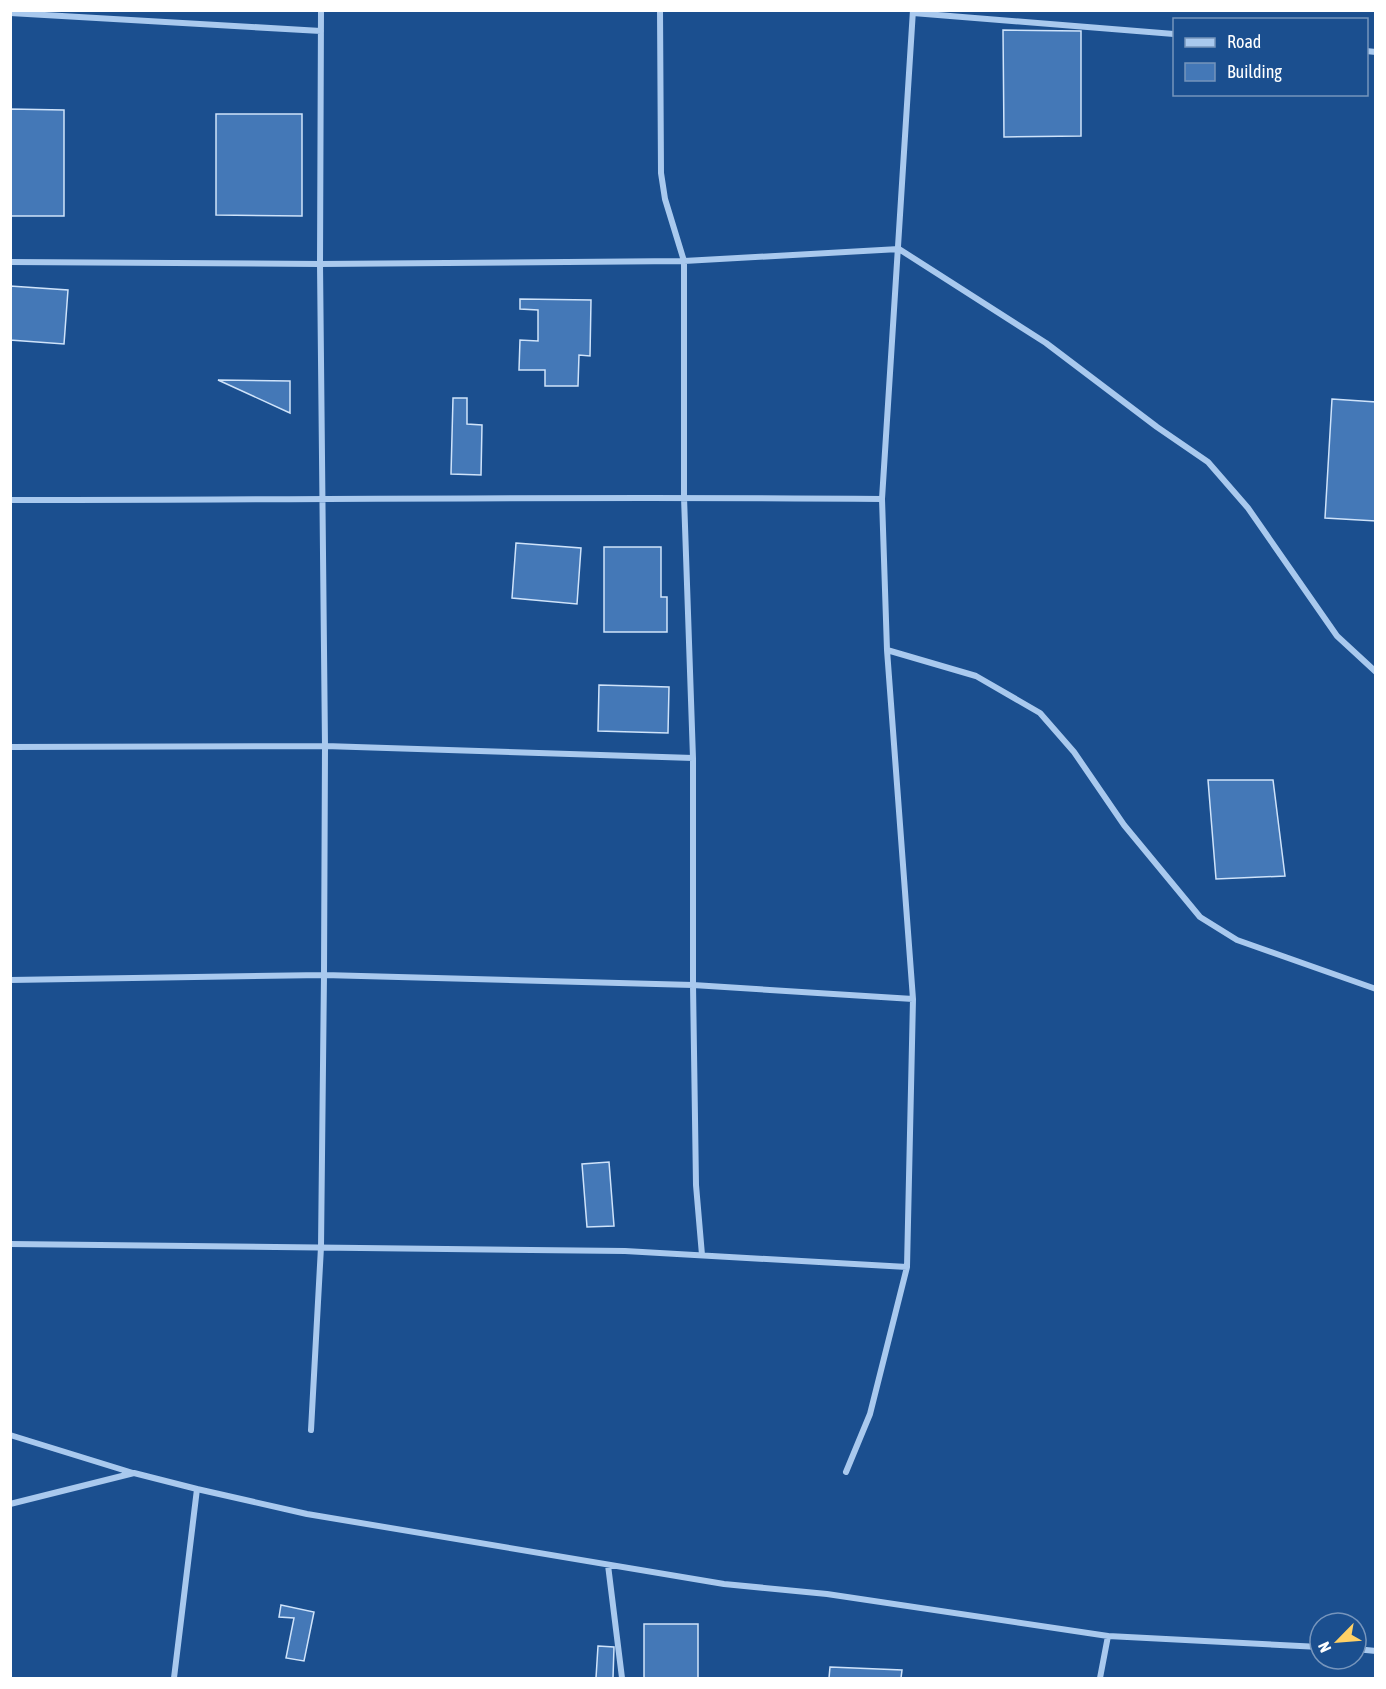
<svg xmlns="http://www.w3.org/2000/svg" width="1386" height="1689" font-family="'Asap Condensed',sans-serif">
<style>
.building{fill:#4478b7;stroke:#cfe3fa;stroke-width:1.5}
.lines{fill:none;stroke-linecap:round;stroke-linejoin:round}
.minor{stroke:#a9c9ee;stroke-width:6}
</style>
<rect width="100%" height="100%" fill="#1b4f8f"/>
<!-- building -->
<path class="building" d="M1003 30 1081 31V136L1004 137Z
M10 109 64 110V216H10Z
M216 114H302V216L216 215Z
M10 286 68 290 64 344 10 340Z
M520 299 591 300 590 356 579 355 578 386H545V370H519L520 340 538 341V310L520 309Z
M218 380 290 381V413Z
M453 398H467V424L482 425 481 475 451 474Z
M1332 399 1376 402V521L1325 518Z
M516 543 581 548 577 604 512 598Z
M604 547H661V597H667V632H604Z
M599 685 669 687 668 733 598 731Z
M1208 780H1273L1285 876 1216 879Z
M609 1162 614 1226 587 1227 582 1164Z
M281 1605 314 1612 304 1661 286 1658 294 1618 279 1617Z
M644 1624H698V1678H644Z
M598 1646 614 1647 613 1678H596Z
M830 1667 902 1670 901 1678H829Z"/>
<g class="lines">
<!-- minor -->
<path class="minor" d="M660 10 661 173 665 199 684 261V497L693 758V985L696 1185 702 1255
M10 13 321 31
M913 13 1174 34
M1366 51 1376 52
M10 262 320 264 684 261 899 249 1046 343 1157 427 1208 462 1248 508 1337 636 1376 672
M10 500C301 500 591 496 882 499
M887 650 976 676 1040 713 1074 752 1124 825 1200 917 1237 940 1376 989
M10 747 325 746 693 758
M10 980 324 975 693 985 913 999
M10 1244 625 1251 907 1267
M311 1430 321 1247 324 975 325 746 320 264 321 10
M10 1435 133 1473
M846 1472 870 1414 907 1267 913 999 887 650 882 499 913 10
M197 1489 307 1514 724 1584 827 1594 1108 1636 1320 1647
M10 1504 134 1473 197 1489 174 1678
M608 1565 622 1678
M1356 1649 1376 1651
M1100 1678 1108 1636"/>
</g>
<!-- border -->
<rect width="1386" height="1689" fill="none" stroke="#ffffff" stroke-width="24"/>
<!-- legend -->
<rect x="1173" y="18" width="195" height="78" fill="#1b4f8f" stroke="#7695bc" stroke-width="1.5"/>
<rect x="1185" y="38" width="30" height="9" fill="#a9c9ee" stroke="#7695bc" stroke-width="1.5"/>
<text x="1227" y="48" font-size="18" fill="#ffffff">Road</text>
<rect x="1185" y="63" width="30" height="18" fill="#4478b7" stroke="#7695bc" stroke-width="1.5"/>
<text x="1227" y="78" font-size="18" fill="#ffffff">Building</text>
<!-- north arrow -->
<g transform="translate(1338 1641) rotate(245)"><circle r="28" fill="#1b4f8f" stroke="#7695bc" stroke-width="1.5"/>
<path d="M0-4.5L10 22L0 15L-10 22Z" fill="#ffd166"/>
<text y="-9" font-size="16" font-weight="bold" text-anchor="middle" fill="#ffffff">N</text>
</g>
</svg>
